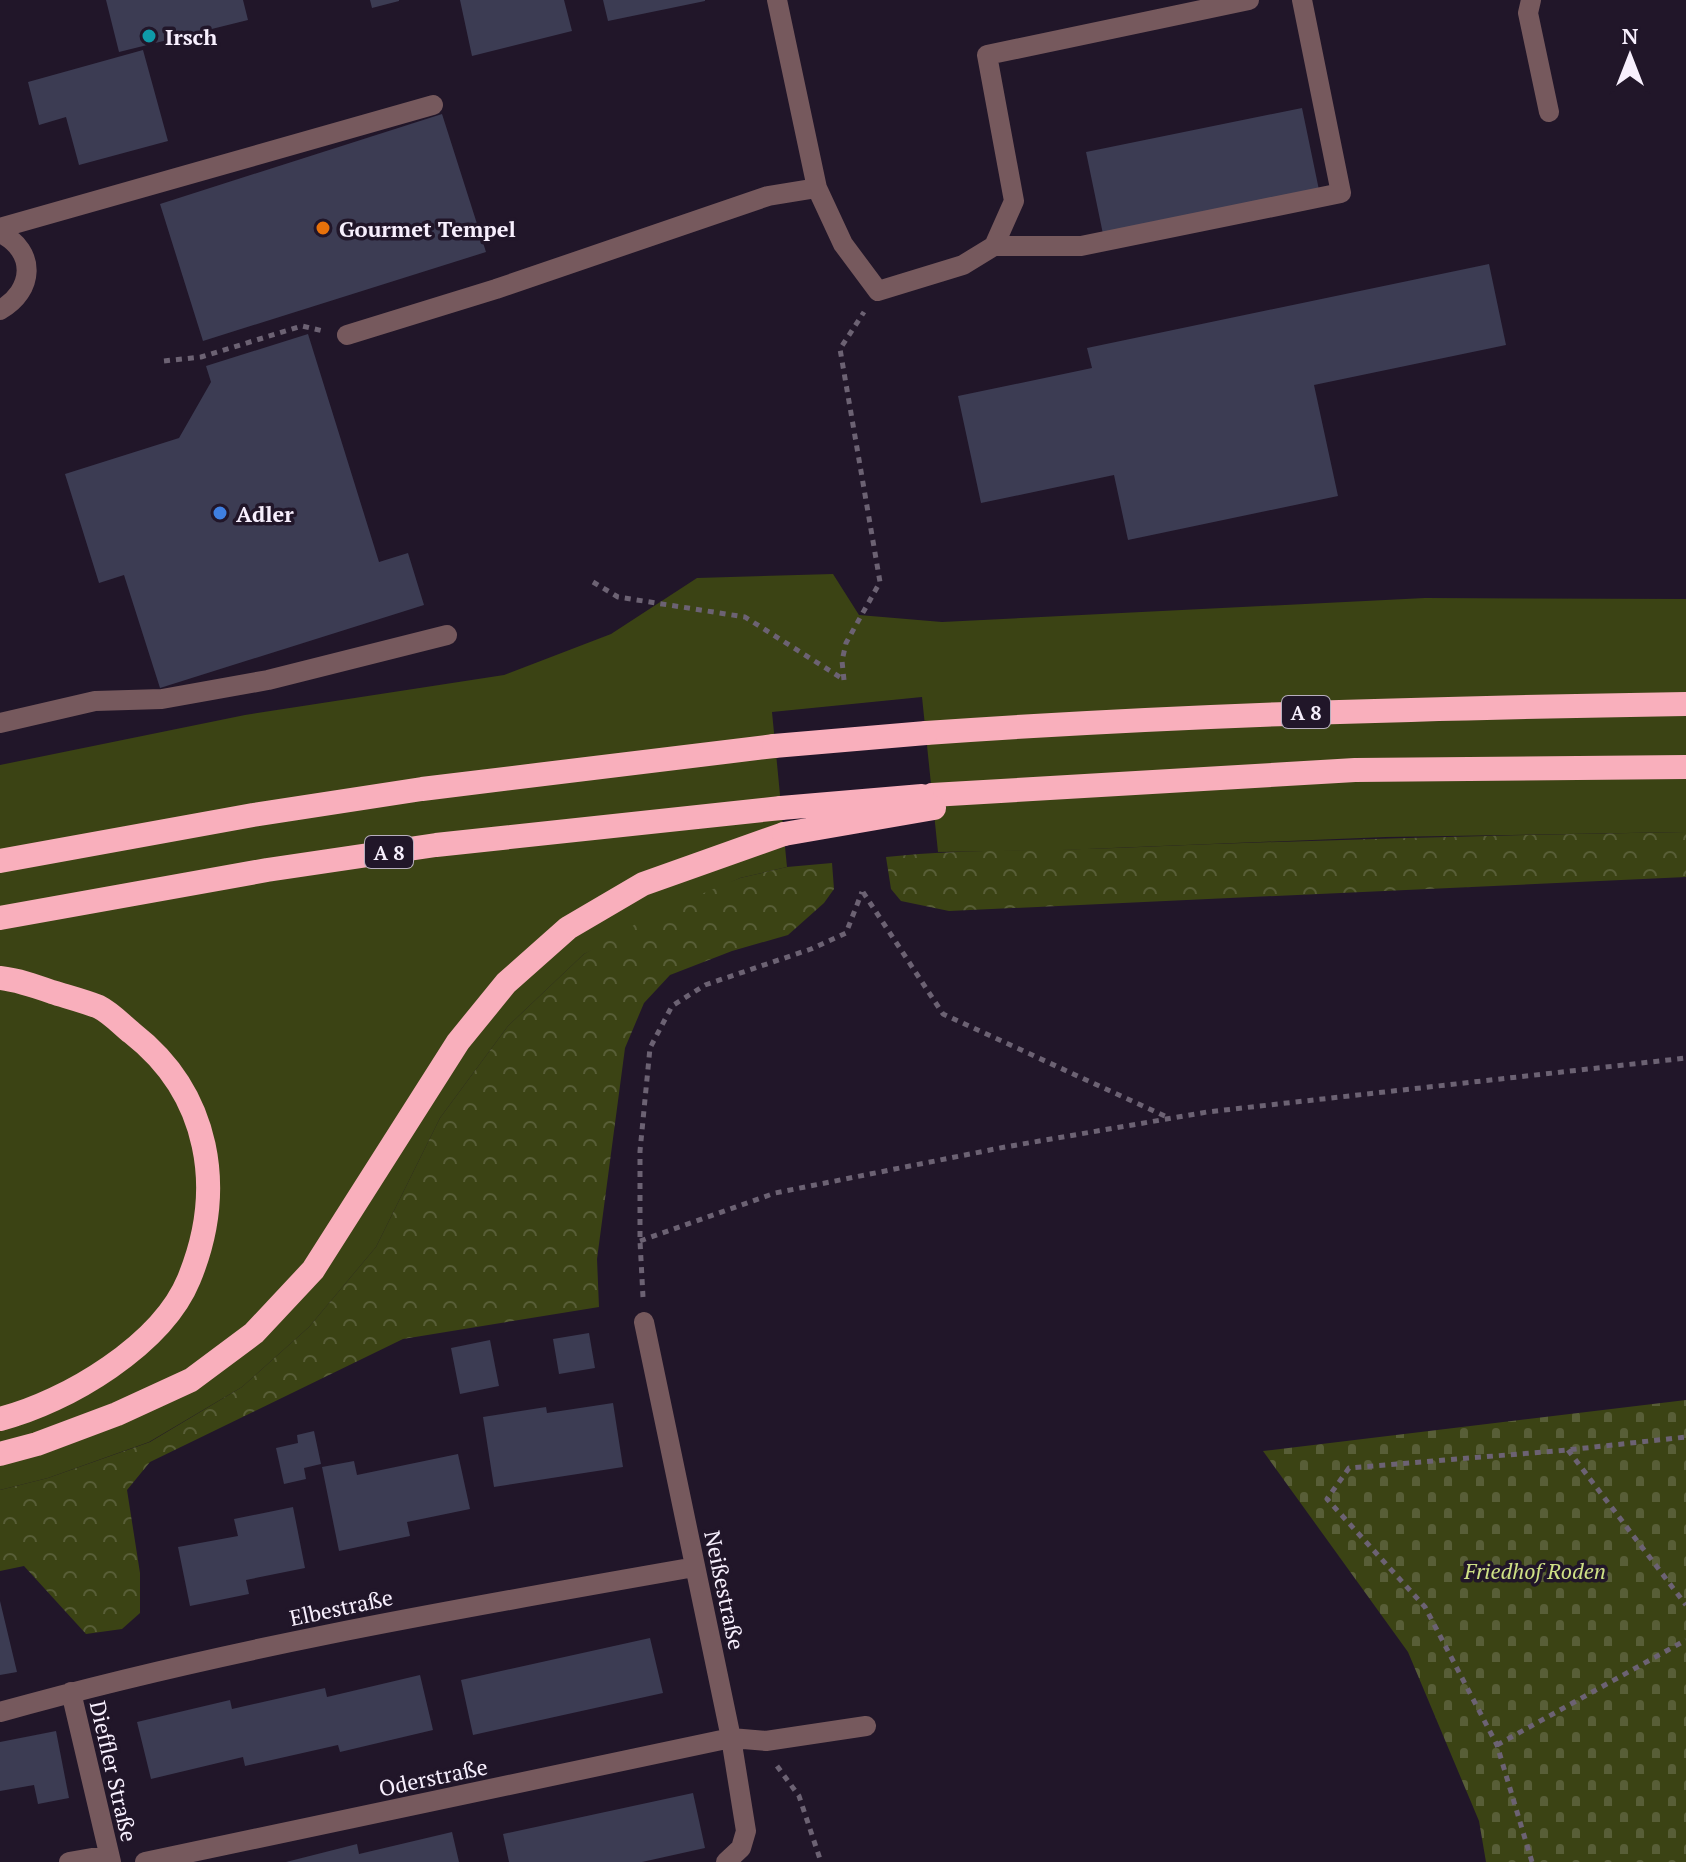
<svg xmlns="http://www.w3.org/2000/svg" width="1686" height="1862" font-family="'PT Serif',serif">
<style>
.green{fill:#3b4314}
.forest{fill:url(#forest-crowns)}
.cemetery{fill:url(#cemetery-stones)}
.building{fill:#3c3c53}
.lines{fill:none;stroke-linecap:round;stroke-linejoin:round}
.path{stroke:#6c6273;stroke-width:5;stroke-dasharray:6 6;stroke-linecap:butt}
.minor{stroke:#76595d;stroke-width:20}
.highway{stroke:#f9afbc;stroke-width:24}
.highway-bridge{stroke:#f9afbc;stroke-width:24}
.culture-dot{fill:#0f9aa8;stroke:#211629;stroke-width:3}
.food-dot{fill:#e8710a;stroke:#211629;stroke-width:3}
.shop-dot{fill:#3f7fe0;stroke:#211629;stroke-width:3}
.labels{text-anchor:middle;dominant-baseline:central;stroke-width:7;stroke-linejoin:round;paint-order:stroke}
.shield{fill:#211629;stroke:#b7aebd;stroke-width:2}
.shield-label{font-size:20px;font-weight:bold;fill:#f7effd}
.poi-label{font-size:22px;font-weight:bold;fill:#f7effd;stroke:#211629;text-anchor:start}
.park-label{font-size:22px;font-style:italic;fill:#cfe186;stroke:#211629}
.street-label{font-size:22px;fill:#f7effd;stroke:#211629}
</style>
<defs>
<pattern id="forest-crowns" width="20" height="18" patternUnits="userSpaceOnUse" patternTransform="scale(2)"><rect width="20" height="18" fill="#3b4314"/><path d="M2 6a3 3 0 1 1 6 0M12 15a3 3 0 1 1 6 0" fill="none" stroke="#585e37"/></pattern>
<pattern id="cemetery-stones" width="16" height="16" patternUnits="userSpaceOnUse" patternTransform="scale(2)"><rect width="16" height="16" fill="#3b4314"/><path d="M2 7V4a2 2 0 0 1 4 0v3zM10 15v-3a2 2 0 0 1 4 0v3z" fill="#585e37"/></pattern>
</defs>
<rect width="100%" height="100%" fill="#211629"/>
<!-- green -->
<path class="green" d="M833 574 859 615 942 622 1425 598 1686 599V832L1386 837 1063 850 938 852 922 697 772 712 787 867 740 878 584 954 508 1026 440 1118 376 1247 309 1327 242 1387 149 1442 48 1478 0 1490V765L245 715 504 675 611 634 697 578Z"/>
<!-- forest -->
<path class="forest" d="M1686 832V877L949 911 901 901 891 889 886 857C962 849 1039 851 1116 848 1306 840 1496 835 1686 832Z
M832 863 834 889 824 903 788 935 732 951 670 975 644 1003 625 1048 597 1259 599 1307 403 1339 150 1462 127 1490 140 1573V1613L122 1629 86 1634 24 1566 0 1571V1490L48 1478 150 1442 242 1387 309 1327 376 1247 440 1118 508 1026 584 954 653 914 740 878 787 867Z"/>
<!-- cemetery -->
<path class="cemetery" d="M1686 1400V1862H1486L1479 1821 1408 1652 1263 1451Z"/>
<!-- building -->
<path class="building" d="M106 0H243L248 20 119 52Z
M370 0H399V1L372 8Z
M460 0H564L572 31 472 56Z
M603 0H705V1L608 21Z
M143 50 168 141 79 165 66 117 39 125 28 82Z
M1302 108 1319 190 1103 234 1086 152Z
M442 114 486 252 203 341 160 204Z
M1489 264 1506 345 1314 385 1338 496 1128 540 1114 475 981 503 958 396 1092 368 1087 348Z
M308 334 379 562 408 553 424 605 160 688 124 575 99 583 65 474 179 438 211 382 206 366Z
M589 1333 595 1368 559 1374 553 1339Z
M490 1340 499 1386 460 1394 451 1348Z
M613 1403 623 1467 494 1487 483 1417 546 1407 547 1413Z
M314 1431 321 1464 304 1468 306 1479 284 1484 276 1448 298 1443 297 1435Z
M458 1454 470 1509 407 1522 410 1536 339 1551 322 1467 354 1461 357 1475Z
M293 1507 305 1568 246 1580 249 1594 190 1606 178 1547 238 1536 234 1519Z
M0 1601 17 1672 0 1675Z
M650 1638 663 1693 473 1735 461 1680Z
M420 1675 433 1730 340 1752 338 1745 245 1766 243 1757 151 1779 137 1722 230 1700 232 1709 325 1688 327 1697Z
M56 1731 69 1798 38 1804 34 1785 0 1791V1742Z
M693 1793 705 1848 642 1862H509L503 1834Z
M452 1832 459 1862H286L357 1844 359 1854Z"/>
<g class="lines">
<!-- path -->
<path class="path" d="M164 361 201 357 302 326 323 331
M593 582 618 597 745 617 843 679
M844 680 842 661 846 643 880 582 840 349 864 312
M863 892 943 1014 1169 1118
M640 1241 775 1193 1005 1147 1207 1112 1686 1058
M643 1297 640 1241V1151L650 1048 672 1006 705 985 811 949 846 933 862 892
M1568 1450 1686 1605
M1497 1745 1686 1640
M777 1766 799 1796 821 1862
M1532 1862 1497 1745 1425 1607 1327 1499 1349 1468 1567 1450 1686 1437"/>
<!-- minor -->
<path class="minor" d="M777 0 817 188 843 244 878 291 963 265 994 246H1081L1341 193 1302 0
M1531 0 1528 13 1549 112
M0 228 433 105
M0 233C37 251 34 291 0 310
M994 246 1014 201 987 55 1249 0
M347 335 496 289 768 196 817 188
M0 723 95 701 162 699 268 680 447 635
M644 1322 731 1738 746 1831 741 1848 726 1862
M71 1692 111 1862
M0 1712C228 1648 462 1608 695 1567
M69 1862 109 1855
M145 1862 731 1738 766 1741 866 1726"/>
<!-- highway -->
<path class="highway" d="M926 733C1179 715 1432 708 1686 704
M932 795 1355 770 1686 767
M0 861 253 815 422 789 774 746
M0 918 267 870 436 845 781 808
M0 978C18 980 35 986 52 992 68 997 84 1001 99 1007 111 1013 122 1025 132 1033 210 1094 226 1189 189 1279 162 1345 67 1402 0 1419
M0 1454 37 1444 117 1414 191 1380 254 1333 313 1270 458 1042 506 983 568 928 643 884 784 834"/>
<!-- highway-bridge -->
<path class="highway-bridge" d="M774 746 926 733
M781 808 922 796
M784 834 934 808"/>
</g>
<!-- markers -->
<circle class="culture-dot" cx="149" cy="36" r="8"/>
<circle class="food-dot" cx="323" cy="228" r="8"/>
<circle class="shop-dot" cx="220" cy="513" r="8"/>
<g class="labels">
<!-- shield labels -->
<g class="shield">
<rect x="1282" y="696" width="48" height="32" rx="6"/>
<rect x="365" y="836" width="48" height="32" rx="6"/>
</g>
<g class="shield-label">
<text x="1306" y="712">A 8</text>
<text x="389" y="852">A 8</text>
</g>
<!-- poi labels -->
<g class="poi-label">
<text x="165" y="36">Irsch</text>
<text x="339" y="228">Gourmet Tempel</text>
<text x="236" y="513">Adler</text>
</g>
<!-- park labels -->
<g class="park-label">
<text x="1535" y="1570">Friedhof Roden</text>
</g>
<!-- street labels -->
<g class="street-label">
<text transform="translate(725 1590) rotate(78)">Neißestraße</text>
<text transform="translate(341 1607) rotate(-12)">Elbestraße</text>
<text transform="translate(114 1771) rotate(77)">Dieffler Straße</text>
<text transform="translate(433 1777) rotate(-12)">Oderstraße</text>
</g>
</g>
<!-- north arrow -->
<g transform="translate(1630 56)" stroke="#211629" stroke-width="6" paint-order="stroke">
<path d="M0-6L14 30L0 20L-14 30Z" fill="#f7effd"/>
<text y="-12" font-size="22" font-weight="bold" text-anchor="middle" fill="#f7effd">N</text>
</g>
</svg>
